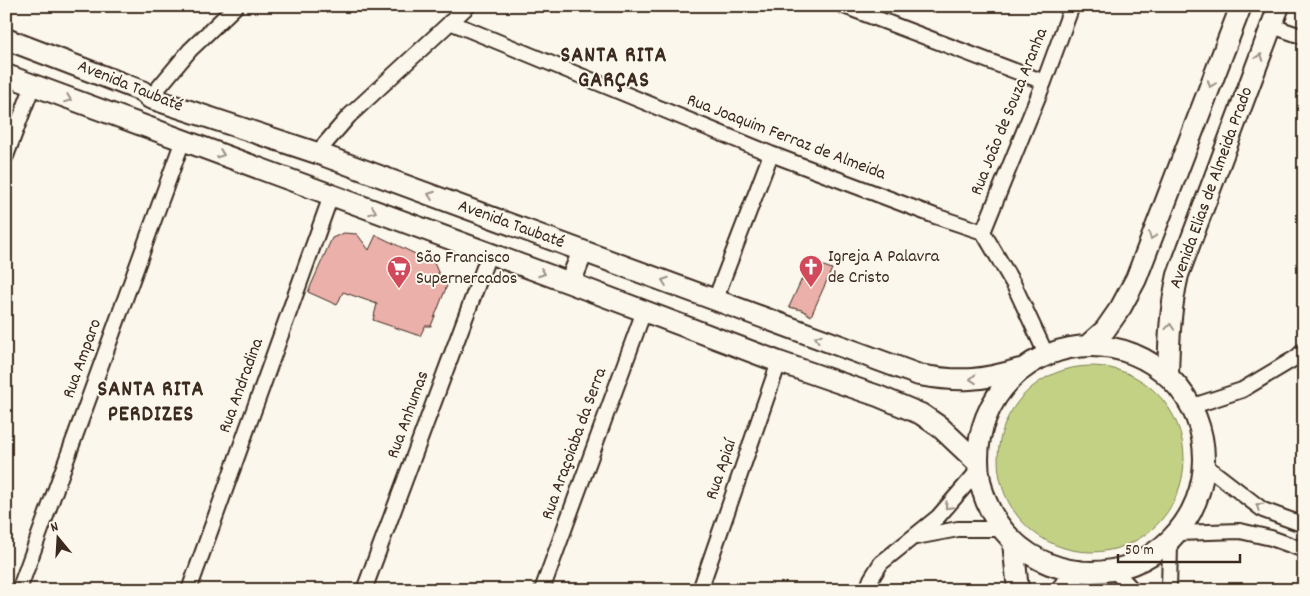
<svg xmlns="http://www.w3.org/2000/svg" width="1310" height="596" font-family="Dekko,sans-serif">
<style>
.green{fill:#c3d185;stroke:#7f7e52}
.building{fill:#ebb0aa;stroke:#3b2a1e}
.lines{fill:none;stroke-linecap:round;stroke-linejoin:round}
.street-casing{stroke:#3b2a1e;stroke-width:18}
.secondary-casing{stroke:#3b2a1e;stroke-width:24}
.street{stroke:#fbf7ec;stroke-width:14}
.secondary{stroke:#fbf7ec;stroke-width:20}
.oneway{stroke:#9b9085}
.labels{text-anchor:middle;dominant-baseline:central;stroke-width:4;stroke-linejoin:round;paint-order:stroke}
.street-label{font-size:18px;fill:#3b2a1e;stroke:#fbf7ec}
.poi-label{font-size:18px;fill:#3b2a1e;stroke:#fbf7ec;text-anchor:start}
.district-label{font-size:22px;font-weight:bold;letter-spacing:1px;fill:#3b2a1e;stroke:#fbf7ec}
</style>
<rect width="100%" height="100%" fill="#fbf7ec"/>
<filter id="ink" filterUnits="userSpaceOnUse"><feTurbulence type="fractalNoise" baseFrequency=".02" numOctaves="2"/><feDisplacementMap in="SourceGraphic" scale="10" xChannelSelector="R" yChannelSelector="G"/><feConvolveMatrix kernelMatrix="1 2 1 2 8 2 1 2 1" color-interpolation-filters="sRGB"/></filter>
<g filter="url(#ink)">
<!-- green -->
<path class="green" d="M998 459a93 93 0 1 1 186 0a93 93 0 1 1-186 0Z"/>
<!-- building -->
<path class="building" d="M344 233 357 234 369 250 376 235 434 263 442 281 448 283 431 326H425L420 336 373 320 377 304 343 292 337 305 308 292 332 238Z
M810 261 832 269 811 316 802 310 789 307Z"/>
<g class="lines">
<defs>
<path id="street" d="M844 6 1044 82
M450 22 771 154 935 216 983 232 1014 285 1046 354
M1272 26 1304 37
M150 98 190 50 236 6
M317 153 349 116 468 6
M6 156 33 85
M983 232 1044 82 1072 6
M715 300 771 154
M1193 406 1242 390 1297 357 1304 350
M1206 466 1263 510 1304 525
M1177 533 1240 531 1271 538 1304 550
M916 537 958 529H1001
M1114 570 1133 590
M19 590 183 140
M189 590 331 196
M364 590 489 254
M542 590 644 311
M700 590 779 362
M867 590 871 579 881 563 938 517 977 472
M1169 590 1170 544"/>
<path id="secondary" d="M6 39 142 91 150 98 317 153 919 375C959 382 981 381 1020 369
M6 75 570 283 779 362 878 396 921 414 940 427 978 463
M570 283 583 251
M978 459a113 113 0 1 1 226 0a113 113 0 1 1-226 0Z
M1087 346 1105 330 1121 307 1136 279 1241 6
M1168 375C1169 341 1170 309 1178 275L1279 6
M1013 542 1018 590
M1061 590 1079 571"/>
</defs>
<!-- street casing -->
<use href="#street" class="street-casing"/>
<!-- secondary casing -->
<use href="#secondary" class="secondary-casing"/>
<!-- street -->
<use href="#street" class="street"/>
<!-- secondary -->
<use href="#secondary" class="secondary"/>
</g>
<!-- one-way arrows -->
<defs><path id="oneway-chevron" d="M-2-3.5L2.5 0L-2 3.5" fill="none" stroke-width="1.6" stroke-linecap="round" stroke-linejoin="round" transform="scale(1.25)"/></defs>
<g class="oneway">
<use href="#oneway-chevron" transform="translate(1260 57) rotate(-70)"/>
<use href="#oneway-chevron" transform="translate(1211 84) rotate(111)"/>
<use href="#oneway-chevron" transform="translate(68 99) rotate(21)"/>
<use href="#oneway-chevron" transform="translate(221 154) rotate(21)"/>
<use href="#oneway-chevron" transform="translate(431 195) rotate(-160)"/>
<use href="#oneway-chevron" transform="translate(373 211) rotate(20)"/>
<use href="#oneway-chevron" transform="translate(1152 236) rotate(111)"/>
<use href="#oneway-chevron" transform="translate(542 273) rotate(20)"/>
<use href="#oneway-chevron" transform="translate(665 281) rotate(-160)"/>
<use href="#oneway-chevron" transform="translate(1170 327) rotate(-86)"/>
<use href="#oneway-chevron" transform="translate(818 338) rotate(-160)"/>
<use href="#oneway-chevron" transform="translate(973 379) rotate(176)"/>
<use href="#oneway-chevron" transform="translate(948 506) rotate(133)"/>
<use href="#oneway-chevron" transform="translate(1259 506) rotate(-147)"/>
</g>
</g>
<!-- icons -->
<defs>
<symbol id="church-pin" viewBox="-11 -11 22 30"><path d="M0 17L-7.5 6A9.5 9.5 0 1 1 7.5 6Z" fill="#d1495b" stroke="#fbf7ec"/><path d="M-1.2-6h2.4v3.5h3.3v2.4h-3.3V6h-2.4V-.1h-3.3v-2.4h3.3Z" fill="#fff"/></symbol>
<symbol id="supermarket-pin" viewBox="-11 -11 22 30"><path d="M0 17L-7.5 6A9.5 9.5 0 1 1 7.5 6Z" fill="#d1495b" stroke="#fbf7ec"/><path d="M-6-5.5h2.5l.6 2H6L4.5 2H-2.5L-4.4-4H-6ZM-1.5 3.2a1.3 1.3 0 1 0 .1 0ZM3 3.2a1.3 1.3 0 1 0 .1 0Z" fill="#fff"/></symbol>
</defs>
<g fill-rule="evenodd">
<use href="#church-pin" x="797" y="253" width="28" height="38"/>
<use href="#supermarket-pin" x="385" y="254" width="28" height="38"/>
</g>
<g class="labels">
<!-- street labels -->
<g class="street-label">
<text transform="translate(130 87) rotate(22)">Avenida Taubaté</text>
<text transform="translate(1010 112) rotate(-68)">Rua João de Souza Aranha</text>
<text transform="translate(786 138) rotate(21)">Rua Joaquim Ferraz de Almeida</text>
<text transform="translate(1212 188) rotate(-70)">Avenida Elias de Almeida Prado</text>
<text transform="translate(511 225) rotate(20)">Avenida Taubaté</text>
<text transform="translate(83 359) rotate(-70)">Rua Amparo</text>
<text transform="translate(242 386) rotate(-70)">Rua Andradina</text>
<text transform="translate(409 415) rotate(-70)">Rua Anhumas</text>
<text transform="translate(575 444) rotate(-70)">Rua Araçoiaba da Serra</text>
<text transform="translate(722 470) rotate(-71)">Rua Apiaí</text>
</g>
<!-- poi labels -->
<g class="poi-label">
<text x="828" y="257">Igreja A Palavra<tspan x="828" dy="21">de Cristo</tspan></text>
<text x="416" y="258">São Francisco<tspan x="416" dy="21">Supernercados</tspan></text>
</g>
<!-- district labels -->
<g class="district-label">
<text x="614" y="56">SANTA RITA<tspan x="614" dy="25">GARÇAS</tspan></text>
<text x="151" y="390">SANTA RITA<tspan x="151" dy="25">PERDIZES</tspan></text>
</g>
</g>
<!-- margin -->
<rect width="1310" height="596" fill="none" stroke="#fbf7ec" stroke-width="25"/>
<rect x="12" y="12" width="1285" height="571" fill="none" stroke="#3b2a1e" stroke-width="2" filter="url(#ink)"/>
<!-- north arrow -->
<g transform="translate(58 538) rotate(342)" stroke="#fbf7ec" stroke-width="4" paint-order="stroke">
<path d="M0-4L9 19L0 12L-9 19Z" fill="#3b2a1e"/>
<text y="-8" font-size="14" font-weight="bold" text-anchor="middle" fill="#3b2a1e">N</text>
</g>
<!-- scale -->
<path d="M1118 554v8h122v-8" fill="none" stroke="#3b2a1e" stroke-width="2.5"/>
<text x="1125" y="554" font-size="15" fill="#3b2a1e" stroke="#fbf7ec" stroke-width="4" paint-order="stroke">50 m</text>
</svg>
